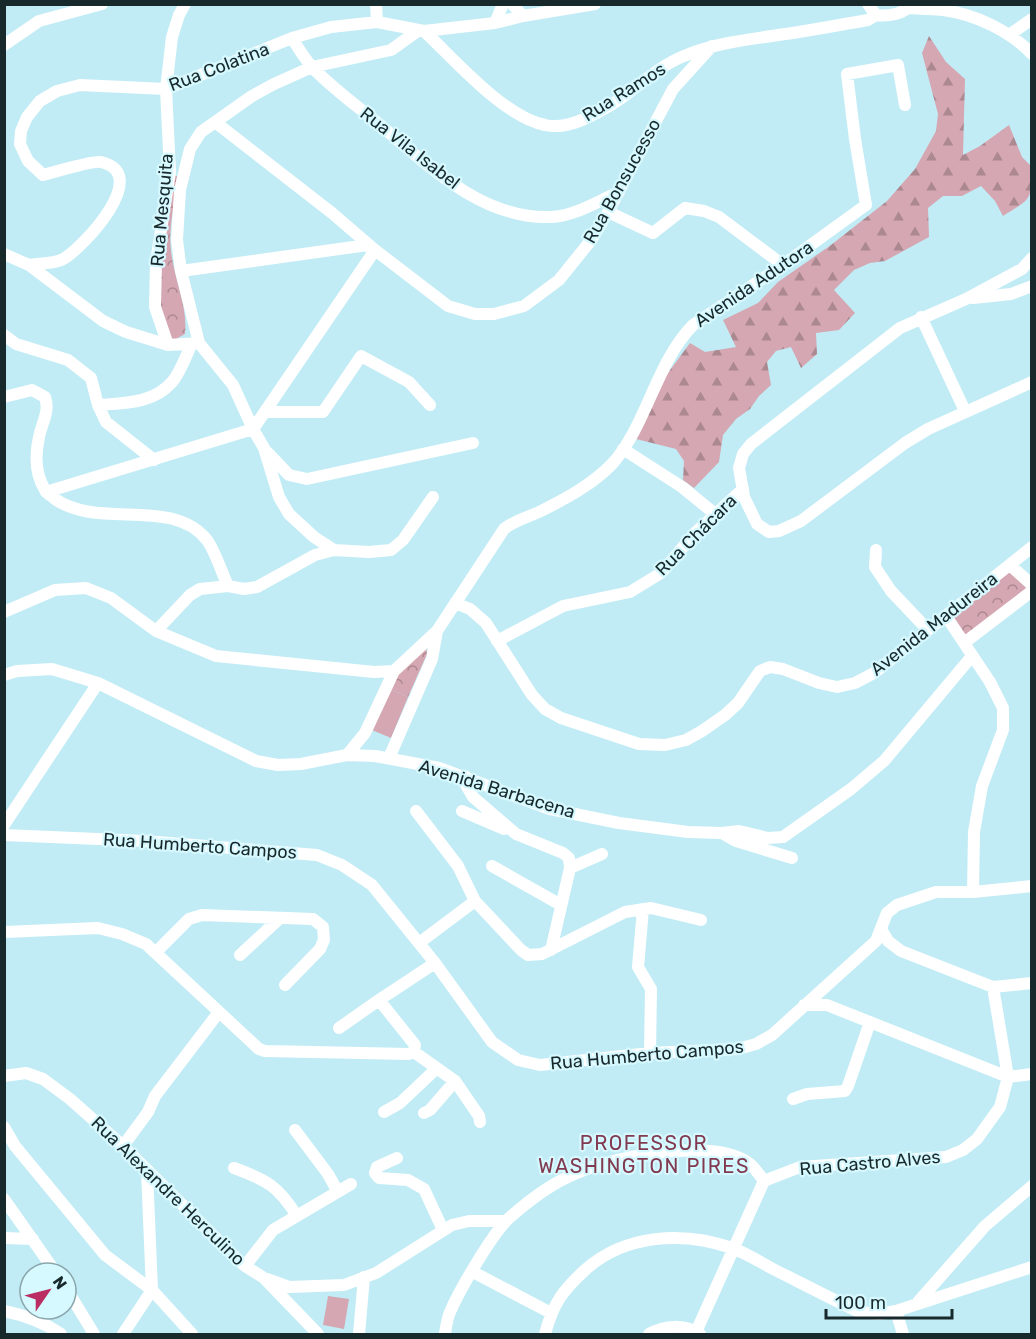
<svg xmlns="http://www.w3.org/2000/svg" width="1036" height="1339" font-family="Rubik,sans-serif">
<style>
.green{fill:#d5a7b2}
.forest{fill:url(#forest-firs)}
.park{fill:url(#park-crowns)}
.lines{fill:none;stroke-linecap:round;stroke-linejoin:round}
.minor{stroke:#fff;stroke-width:12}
.labels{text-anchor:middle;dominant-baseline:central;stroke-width:4.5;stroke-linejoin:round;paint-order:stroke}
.street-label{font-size:18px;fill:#18292c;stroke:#d6f8ff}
.neighbourhood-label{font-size:20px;letter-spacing:1.5px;fill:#813a4f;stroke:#d6f8ff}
</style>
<defs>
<pattern id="forest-firs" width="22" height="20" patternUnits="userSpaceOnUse" patternTransform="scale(1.5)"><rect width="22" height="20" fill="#d5a7b2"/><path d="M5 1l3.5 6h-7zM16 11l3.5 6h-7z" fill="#ac8891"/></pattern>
<pattern id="park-crowns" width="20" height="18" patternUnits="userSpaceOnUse" patternTransform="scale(1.5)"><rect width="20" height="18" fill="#d5a7b2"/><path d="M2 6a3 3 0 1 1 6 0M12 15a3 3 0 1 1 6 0" fill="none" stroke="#ac8891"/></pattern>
</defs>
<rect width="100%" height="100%" fill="#c1ecf5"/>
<!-- green -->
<path class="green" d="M390 689 408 697 391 738 372 730Z
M328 1296 349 1299 344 1329 323 1325Z"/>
<!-- forest -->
<path class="forest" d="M929 36 946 62 965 79 963 155 980 146 1009 125 1022 157 1031 166C1031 202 1033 197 1003 216L995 201 981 186 962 196H943L928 208 929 237 885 261 870 263 854 270 834 290 855 313 839 330 816 333 817 354 801 368 791 347 776 351 767 362 771 385 759 396 750 409 736 419 723 435 719 462 694 488 683 480 684 461 676 449 636 439 665 377 690 343 705 352 736 347 723 320 758 303 778 282 831 245 887 201 915 169 936 131 938 114 922 53Z"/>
<!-- park -->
<path class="park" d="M173 176H180C175 201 168 226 171 251 174 279 188 306 185 334L174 340 169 336 162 320 157 291Z
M1011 567 1031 587 965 640 949 617Z
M426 646 427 654 408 697 390 689 396 673Z"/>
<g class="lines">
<!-- minor -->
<path class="minor" d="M376 4 377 22
M512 4 523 16
M868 4 876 15C888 17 904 14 912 4
M910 8C921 9 932 9 943 10 975 14 1010 31 1032 54
M495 23 503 4
M424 31C455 60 504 117 545 125 567 130 590 117 609 106 635 91 656 67 684 56 714 43 746 40 778 35 808 31 838 25 868 20L876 15
M1009 35 1032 19
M292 38C298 48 305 59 313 68 332 88 357 106 379 124 427 165 483 220 551 217 575 216 598 201 619 192
M4 45 39 21 102 4
M215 122 332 213 375 250 448 306 475 314H494L524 306 559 280 592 239 608 212 673 89 712 46
M608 212 653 233 685 208 704 211 719 217 783 265
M4 254 29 265 103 321 126 332 168 345 199 343
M1032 258 1022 269 966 299 900 328 751 444 743 454 739 468 744 497 757 524 769 532 779 531 801 521 905 443 928 429 1032 382
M29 265C40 263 56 264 65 258 85 245 152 174 101 162 94 160 54 172 43 175L28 161 20 144 21 131 27 117 40 101 57 91 80 85 166 89 292 38 331 27 377 22 424 31 495 23 523 16 595 4
M181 271 368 245
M973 298 1011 294 1032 286
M921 317 965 411
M4 335 16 344 68 360 91 378 98 405 106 422 154 460
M168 345 155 307 156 262 170 172 166 89 172 37 179 15 185 4
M4 397 32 390 45 397C50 412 42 422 39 437 35 455 35 474 45 490 47 494 52 496 55 499 99 530 172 496 207 540 215 551 222 573 228 586
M98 405C124 403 153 404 172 382 180 373 186 356 191 345
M265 412H323L361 356 409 382 430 405
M253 429 375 250
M623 449 682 487 715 514
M267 452 289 475 307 479 473 443
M46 492 253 429
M334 550 314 537 289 514 279 497 264 448 253 429 233 385 199 343 181 271 177 240 180 190 190 149 201 132 252 96 274 84 312 67 391 50 419 30
M876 550 875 567 891 591 928 630
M1010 565 1032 585
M455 603 470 609 486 623 532 695 545 709 561 718 639 744 665 745 686 740 702 731 725 715 738 703 760 671 770 667 783 669 819 683 837 687 855 683 874 673 1032 547
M4 612 55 590 86 588 111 598 156 631 216 656 374 672 394 671
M946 616 990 682 1003 708V730L982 786 974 832 973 892
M156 631 190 595 200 589 228 586 244 589 257 587 315 555 334 550 369 552 391 550 403 540 433 497
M497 641 563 606 630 592 661 573 695 533 743 489
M964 643 1032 591
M4 675 17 671 52 669 98 683 256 761 278 765 301 764 347 755 375 756 439 768 550 809 619 823 688 832 722 833 739 831 768 838 783 837 851 789 884 761 972 656
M347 755 365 733 394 671 437 631 504 529C515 520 529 517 541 511 567 498 593 484 613 463 647 424 656 363 693 325L783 265 866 205 855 139 847 74 898 65 905 105
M389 758 432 659 437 631
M465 776V783L473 797 516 834 563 853 569 858 570 868 551 950
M416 811 458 866 475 901 521 950 528 955 542 954 625 912 651 908 701 920
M462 811 504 829
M4 825 98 683
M722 833 736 841 792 858
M4 835 144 841 317 855 342 865 372 885 435 963 492 1042 518 1060 540 1065 650 1053 738 1049 756 1044 772 1035 876 941 887 913 897 905 936 892H973L1032 886
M492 866 561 905
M570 868 602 854
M643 909 638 967 651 989 650 1053
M881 929 888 941 901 951 993 987 1032 983
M4 932 98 928 122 934 146 944 259 1049 265 1051 409 1054 414 1052 415 1045 379 1000 435 963
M419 943 475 901
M156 952 189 919 202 915 313 919 323 927 324 940 320 949 285 985
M240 955 280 918
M804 1005H827L1008 1077 1032 1074
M339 1028 379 1000
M414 1052 455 1081 479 1116 480 1122
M4 1076 26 1073 43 1079 70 1099 123 1146 235 1257 245 1266 264 1278 318 1334
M793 1099 807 1094 845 1091 848 1086 870 1022
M384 1112 400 1103 437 1068
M424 1113 430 1110 455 1081
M4 1127 15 1146 105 1255 152 1290 192 1334
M295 1130 328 1174 338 1192
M123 1146 148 1112 155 1096 219 1012
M397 1158 377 1167 375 1173 379 1178 408 1180 424 1189 443 1230
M234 1168C267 1180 278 1186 297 1216
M4 1199 56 1273
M4 1238 33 1239
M245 1266 273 1230 351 1184
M473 1272 551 1313
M267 1279 289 1287 344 1285 376 1273 452 1225 469 1221H506
M66 1288 94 1334
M918 1302 985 1226 1032 1186
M4 1311C24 1315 45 1323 61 1334
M896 1311 903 1334
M696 1332 764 1181 800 1167 946 1157 963 1150 977 1139 1000 1107 1008 1077 993 987
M123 1334 152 1290 147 1171
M359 1334 364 1277
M445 1334C446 1327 447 1319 450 1312 460 1289 491 1236 508 1219 526 1203 546 1187 568 1177 606 1157 714 1136 750 1164 755 1168 760 1176 764 1181
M545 1334C553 1304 562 1291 585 1270 625 1234 683 1231 732 1248 746 1253 760 1262 773 1269 801 1283 830 1298 859 1312L880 1314 896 1311 1032 1267
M649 1334C665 1325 684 1324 700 1334"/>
</g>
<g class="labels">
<!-- street labels -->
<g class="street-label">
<text transform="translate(219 67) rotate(-21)">Rua Colatina</text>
<text transform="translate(624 92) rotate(-32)">Rua Ramos</text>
<text transform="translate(410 148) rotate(38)">Rua Vila Isabel</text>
<text transform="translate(622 181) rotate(-61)">Rua Bonsucesso</text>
<text transform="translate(162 210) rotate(-85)">Rua Mesquita</text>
<text transform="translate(754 284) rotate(-34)">Avenida Adutora</text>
<text transform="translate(696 535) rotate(-45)">Rua Chácara</text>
<text transform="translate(934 624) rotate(-38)">Avenida Madureira</text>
<text transform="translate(497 789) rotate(17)">Avenida Barbacena</text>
<text transform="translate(200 846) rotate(4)">Rua Humberto Campos</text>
<text transform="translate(647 1055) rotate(-5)">Rua Humberto Campos</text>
<text transform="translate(870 1163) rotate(-5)">Rua Castro Alves</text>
<text transform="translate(168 1191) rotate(44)">Rua Alexandre Herculino</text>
</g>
<!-- neighbourhood labels -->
<g class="neighbourhood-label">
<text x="644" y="1143">PROFESSOR<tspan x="644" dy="23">WASHINGTON PIRES</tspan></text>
</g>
</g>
<!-- border -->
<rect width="1036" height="1339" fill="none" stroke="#18292c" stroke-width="12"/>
<!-- north arrow -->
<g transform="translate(48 1291) rotate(55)"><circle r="28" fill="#d6f8ff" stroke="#8aa5ab" stroke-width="1.5"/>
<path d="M0-4.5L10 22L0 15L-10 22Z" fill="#ba2d62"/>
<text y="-9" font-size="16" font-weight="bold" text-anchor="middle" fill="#18292c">N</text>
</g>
<!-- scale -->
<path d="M826 1309v9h126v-9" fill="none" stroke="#18292c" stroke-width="3"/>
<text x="835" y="1309" font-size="18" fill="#18292c" stroke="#d6f8ff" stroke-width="4.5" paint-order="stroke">100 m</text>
</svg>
